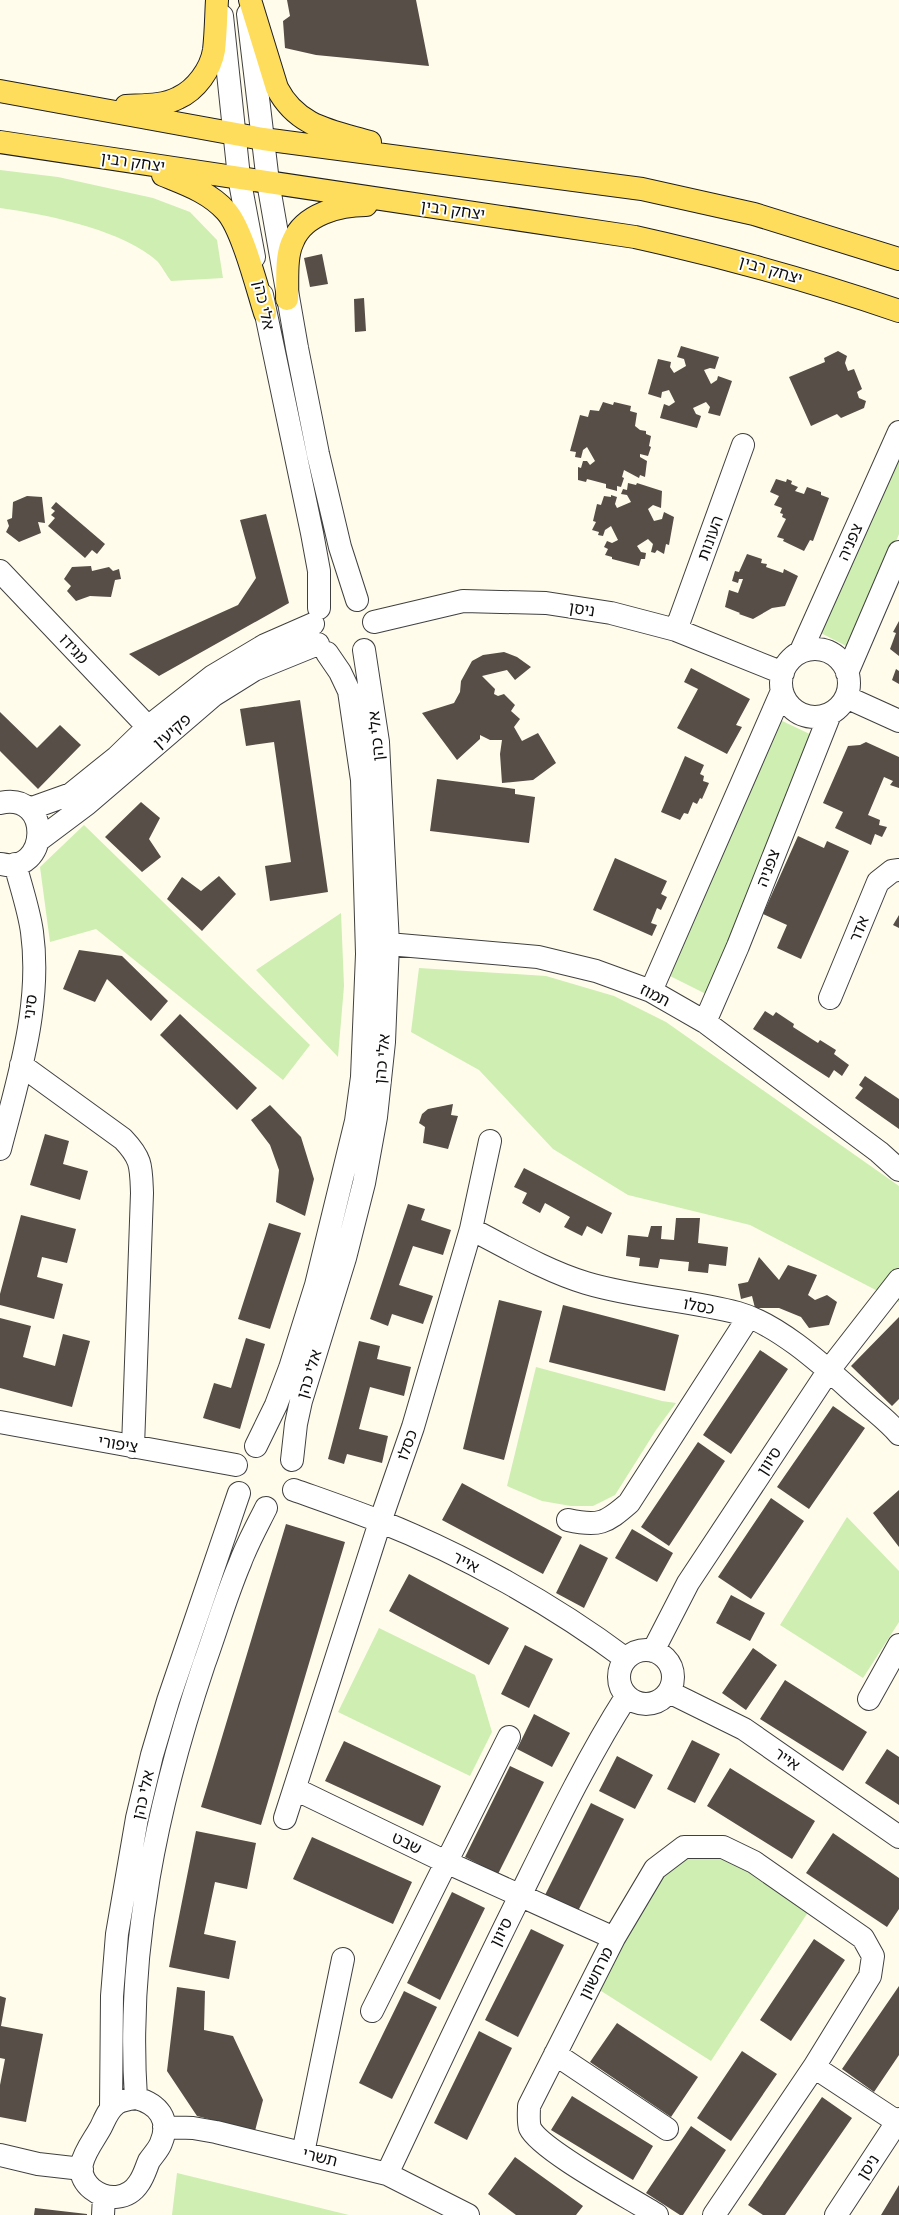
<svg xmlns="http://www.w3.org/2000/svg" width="899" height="2215" font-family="'Zilla Slab','Noto Sans Hebrew',serif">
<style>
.green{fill:#cfeeb2}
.building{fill:#574e48}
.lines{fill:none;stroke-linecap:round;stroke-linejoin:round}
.minor-casing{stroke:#404040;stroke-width:24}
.major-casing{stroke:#1e1e1e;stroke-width:24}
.minor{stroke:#fff;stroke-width:22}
.major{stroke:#ffdd5c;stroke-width:22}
.labels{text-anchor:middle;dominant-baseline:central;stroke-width:4;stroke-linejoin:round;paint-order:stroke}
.street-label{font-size:16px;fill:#0d0d0d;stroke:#fff}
</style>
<rect width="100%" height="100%" fill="#fffcec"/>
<!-- green -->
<path class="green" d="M0 170 58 177 153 198 190 212 217 240 223 278 171 281C166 275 162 266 157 261 123 230 45 214 0 208Z
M899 452V534L852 649 817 631Z
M778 719 814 736 706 994 670 976Z
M84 825 310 1045 283 1080 96 929 50 942 40 867Z
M341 913 344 986 338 1057 256 970Z
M419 968 546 976 614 996 666 1022 899 1186V1302L750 1225 628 1195 553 1149 479 1070 411 1032Z
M536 1367 662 1401 676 1403 656 1430 615 1495 593 1506H571L542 1501 507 1486Z
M847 1517 899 1571V1622L863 1678 780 1625Z
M379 1628 475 1675 492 1732 470 1776 338 1712Z
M731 1851 814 1903 711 2061 598 1989 660 1877 674 1860Z
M177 2173 349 2215H350H172Z"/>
<!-- building -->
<path class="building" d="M287 0H416L429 66 316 55 285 48 283 21 290 16Z
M322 254 328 284 310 287 304 258Z
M364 298 366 331 355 332 354 299Z
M681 346 719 357 715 369 710 368 704 370 711 384 717 380 718 376 732 381 720 416 708 413 710 407 706 402 693 408 696 414 701 416 697 428 660 418 664 404 669 406 675 402 669 390 662 392 661 398 648 394 658 359 671 362 670 367 674 373 686 366 684 359 677 357Z
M838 351 847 356 845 363 848 371 854 369 862 389 857 392 859 398 866 401 864 408 841 418 837 414 811 426 789 377 825 362 824 358Z
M603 402 613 405 614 402 631 406 630 411 637 413 635 426 640 430 646 431V434L651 436 649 446 651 447 648 456 640 454V457L647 461 645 477 640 475 639 478 624 470 622 477 624 478 621 487 617 486V491L606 488V484L587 479 586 482 578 480V467L581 468 583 461H587L590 465 595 461 587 447 583 450 581 458 575 457 576 452 570 451 580 415 588 417 590 410 599 411Z
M776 479 786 482 787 479 792 481 791 484 798 487 795 491 804 494 807 487 821 492V495L829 498 813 541 810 540 804 551 783 541 784 539 777 537 786 519 782 517 783 514 780 513 782 508 774 505 779 496 770 492Z
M628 483 636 485 637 483 662 491 661 508 653 505 648 509 654 521 662 519 664 512 674 517 669 545 666 544 664 554 657 550 655 553 651 552 653 544 648 539 637 546 641 552 646 553 645 559H641L639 566 612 559V557L605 555 608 549 604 547 607 541 612 543 618 540 611 526 605 530 603 536 598 535 599 532 592 530 596 522 593 521 597 504 601 505 604 496 611 497V495L617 497 615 504 617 508 631 502 627 495 621 494 623 489 627 490Z
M27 496 42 497 45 523 38 522 41 533 19 542 6 532 9 526 7 520 12 518 13 502Z
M56 502 105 544 97 554 92 550 85 558 48 526 55 518 51 515 55 511 51 508Z
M266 514 289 603 159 676 129 654 238 605 256 578 240 520Z
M747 554 762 559 761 563 767 564 766 567 783 573 784 569 798 576 785 606 772 608 753 619 739 614 740 613 725 607 729 590 738 593 743 579H739L738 583 732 581 735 571 739 572Z
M91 566 92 571 109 567 113 571 119 569 121 579 115 580 111 597 90 596 76 601 67 591 71 586 64 579 72 567Z
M899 621V656L890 649 896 633 893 632Z
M504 652 517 657 531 667 515 680 507 670 482 676 495 689 494 694 498 696 504 694 515 705 511 711 520 719 514 727 522 741 538 733 556 763 533 780 502 783 500 754 502 740H490L480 735V739L457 760 422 713 454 703 460 692 461 681 472 661 483 655Z
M691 668 750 699 736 725 742 727 727 754 677 728 698 689 684 682Z
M896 669 899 671V684L892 680Z
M300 700 328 892 270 901 265 866 291 862 274 742 246 746 240 709Z
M0 712 37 748 60 725 81 745 38 789 0 751Z
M866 742 899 757V788L890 785 893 781 884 777 868 815 880 820 879 825 887 827 882 837 875 834 871 845 835 828 843 812 823 803 848 746 860 745Z
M685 756 704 765 700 774 704 776 703 781 709 783 702 799 700 798 697 804 693 802 688 814 684 813 680 820 661 812Z
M437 779 515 789V794L535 797 529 843 430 831Z
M141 802 160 818 149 839 161 857 142 872 105 837Z
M798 836 824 848 827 841 849 851 801 959 777 948 787 925 763 914Z
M615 858 667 881 661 894 667 897 661 910 657 908 651 923 657 925 652 936 593 910Z
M219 876 236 894 202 931 167 899 182 877 201 891Z
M899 915V928L893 925Z
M79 950 122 956 168 1001 151 1021 107 979 95 1002 63 989Z
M765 1011 773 1016 776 1012 794 1024 793 1027 818 1043 820 1040 836 1050 834 1054 849 1065 842 1076 834 1070 829 1078 753 1029Z
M180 1014 257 1088 237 1110 160 1035Z
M865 1076 899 1099V1129L855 1098 863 1088 859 1085Z
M453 1104 451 1115 458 1116 448 1149 423 1143 425 1127 419 1123 422 1114 428 1109Z
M270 1105 301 1137 314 1179 305 1216 276 1202 279 1170 270 1145 251 1120Z
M45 1134 69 1141 63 1164 88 1171 80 1200 30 1185Z
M524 1168 612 1213 602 1234 587 1226 582 1236 564 1227 570 1217 545 1203 540 1213 522 1203 527 1193 514 1187Z
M408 1204 425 1209 421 1220 451 1230 443 1255 413 1246 399 1285 433 1296 423 1324 392 1314 388 1326 370 1319Z
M21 1215 76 1229 67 1263 42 1257 37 1277 63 1284 54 1319 0 1305V1294Z
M676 1218H700L698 1243 728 1247 726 1266 709 1264 708 1273 688 1271 689 1262 660 1259 658 1268 639 1266 640 1258 626 1256 628 1235 648 1237 651 1226H662L661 1239 674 1240Z
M269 1223 301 1233 270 1329 238 1319Z
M759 1257 779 1280 788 1265 817 1275 808 1295 815 1300 827 1295 837 1302 829 1325 809 1328 801 1317 779 1308H755L752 1296 741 1299 738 1284 748 1282Z
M499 1300 542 1311 504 1460 463 1449Z
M563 1305 679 1335 665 1391 549 1362Z
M899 1317V1399L892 1406 851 1366Z
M0 1318 31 1326 23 1357 55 1366 63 1334 90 1341 72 1407 0 1388Z
M246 1338 265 1344 240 1429 203 1418 214 1383 231 1388Z
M359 1341 380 1346 377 1359 411 1367 404 1396 370 1387 359 1429 388 1436 382 1463 347 1454 344 1464 328 1459Z
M760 1350 788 1369 731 1454 703 1435Z
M833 1406 865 1428 809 1509 777 1487Z
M698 1442 725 1461 669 1546 641 1527Z
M462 1483 562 1537 543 1574 442 1520Z
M899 1490V1547L873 1513Z
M771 1498 804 1521 751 1599 718 1577Z
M286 1524 345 1542 261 1825 201 1807Z
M632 1529 673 1553 657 1582 615 1558Z
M580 1544 608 1558 584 1608 556 1593Z
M409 1574 509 1628 489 1665 389 1611Z
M731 1595 765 1613 750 1641 716 1623Z
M525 1645 553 1659 529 1708 501 1694Z
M753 1648 777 1665 746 1710 722 1693Z
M785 1680 867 1732 843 1771 760 1719Z
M534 1714 570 1733 552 1767 517 1749Z
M692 1740 720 1754 695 1803 667 1789Z
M344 1741 441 1786 423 1826 325 1781Z
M887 1749 899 1757V1805L865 1783Z
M617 1756 653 1775 635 1809 599 1791Z
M510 1766 544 1782 498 1874 465 1857Z
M730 1768 815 1821 792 1859 707 1806Z
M591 1803 624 1819 578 1911 545 1895Z
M196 1831 256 1843 247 1889 215 1882 204 1934 236 1941 229 1979 169 1967Z
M833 1833 899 1878V1909L887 1927 806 1873Z
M312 1837 412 1882 393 1924 293 1879Z
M452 1892 485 1908 440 2000 407 1983Z
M531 1929 564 1945 518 2037 485 2020Z
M814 1939 845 1960 791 2041 760 2020Z
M899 1986V2055L874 2092 842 2069Z
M177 1987 205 1991 204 2030 233 2036 263 2100 255 2131 197 2116 167 2071Z
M404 1991 437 2007 392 2099 359 2083Z
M0 1996 6 1998 1 2026 43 2034 26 2122 0 2117V2085L5 2059 0 2058Z
M617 2023 698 2077 671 2117 590 2062Z
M479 2031 512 2048 467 2140 434 2123Z
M742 2051 777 2074 731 2141 697 2118Z
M572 2096 653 2146 633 2180 551 2130Z
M822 2097 852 2118 785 2215H763L748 2205Z
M691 2126 726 2150 683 2215H680L646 2193Z
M515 2157 583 2206 576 2215H516L488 2194Z
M899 2185V2215H881Z
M35 2208 87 2214V2215H34Z"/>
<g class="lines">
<defs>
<path id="minor" d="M248 14 268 182 297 348 318 454 340 547 357 600
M222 16 239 177 254 257
M262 295 312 533 319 571V608
M0 571 148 727
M374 622 463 601 546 603 611 613 676 630 783 673
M676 630 743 445
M781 683a34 34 0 1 1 68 0a34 34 0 1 1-68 0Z
M801 651 899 432
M847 673 899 552
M846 697 899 721
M0 803C53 791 49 876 1 864
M29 809 71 794 117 757 148 727 213 676 265 645 313 624
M39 840 87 804 214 695 254 670 318 644
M388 944 538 957 596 971 651 991 705 1022 879 1152 899 1170
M651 991 782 691
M830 998 878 882 892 871 899 870
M705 1022 738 946 830 714
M21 1065 123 1139C142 1159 141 1166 142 1193L133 1447
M0 1149C18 1080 42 1005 32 932 29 910 21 887 15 864
M471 1229C508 1248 546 1271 586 1283 636 1298 688 1300 738 1313 781 1325 828 1370 861 1399 874 1411 888 1421 899 1434
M0 1422 236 1465
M256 1446 276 1405 290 1368 316 1285 356 1121 362 1077 367 954 362 780 349 691 340 672 327 653
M292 1460 296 1424 301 1401 345 1258 364 1183 376 1117 384 1042 388 944 378 742 364 650
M294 1490C322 1500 351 1510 379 1521 463 1554 554 1605 626 1659
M568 1520C599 1527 606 1523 629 1503L748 1318
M619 1677a27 27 0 1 1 54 0a27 27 0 1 1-54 0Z
M653 1651 688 1583 829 1370 899 1280
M669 1692 744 1729 899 1837
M869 1699 899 1645
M295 1789 446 1862 614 1938
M285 1818 380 1522 413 1427 471 1229 490 1141
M372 2011 509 1737
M555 2054 667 2129
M814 2067 899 2123
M136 2098C126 1950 157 1804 204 1664 216 1631 226 1596 240 1563 247 1544 257 1526 266 1508
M136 2098C158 2104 171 2119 161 2143 159 2149 153 2155 149 2161 146 2168 144 2176 139 2183 128 2200 107 2201 92 2189 68 2169 91 2146 101 2127 105 2119 108 2110 116 2104 121 2100 129 2099 136 2098Z
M111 2109 112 1996 117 1934 137 1818 152 1755 168 1701 239 1493
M164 2127 193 2128 216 2132 387 2174 468 2215
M303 2153 343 1959
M0 2155 38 2164 82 2169
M387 2174C431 2081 474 1988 520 1896 553 1829 586 1760 626 1697
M103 2215 104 2196
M657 2215C632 2199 540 2150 530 2128 528 2122 529 2112 529 2106L614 1938 655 1869 684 1847H723L754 1862 863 1938 873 1956 870 1976 814 2067 714 2215
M836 2215 899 2119"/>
<path id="major" d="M250 0 277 88C297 127 332 131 370 142
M0 91 263 139 642 189 754 214 899 259
M126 106C142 105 163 106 178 98 196 90 211 69 214 50 216 33 216 16 217 0
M0 142 635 237C725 257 812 281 899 311
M163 175C185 184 209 192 226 211 242 228 257 288 265 313
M287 299C288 281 285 257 293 241 304 214 340 205 366 205"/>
</defs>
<!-- minor casing -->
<use href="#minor" class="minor-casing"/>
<!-- major casing -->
<use href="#major" class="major-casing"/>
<!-- minor -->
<use href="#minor" class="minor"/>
<!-- major -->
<use href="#major" class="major"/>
</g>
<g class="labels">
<!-- street labels -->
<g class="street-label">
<text transform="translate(133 162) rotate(8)">יצחק רבין</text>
<text transform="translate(453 210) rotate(8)">יצחק רבין</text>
<text transform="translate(771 270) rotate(16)">יצחק רבין</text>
<text transform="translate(264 305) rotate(78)">אלי כהן</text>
<text transform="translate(710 538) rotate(-70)">העונות</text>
<text transform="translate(850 542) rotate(-66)">צפניה</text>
<text transform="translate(582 609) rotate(9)">ניסן</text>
<text transform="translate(74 649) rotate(47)">מגידו</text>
<text transform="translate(172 731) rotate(-41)">פקיעין</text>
<text transform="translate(376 736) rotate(-96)">אלי כהן</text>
<text transform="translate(768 868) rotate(-69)">צפניה</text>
<text transform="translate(859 929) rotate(-68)">אדר</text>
<text transform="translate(655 995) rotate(27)">תמוז</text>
<text transform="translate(30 1007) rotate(-83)">סיני</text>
<text transform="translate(382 1059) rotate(-85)">אלי כהן</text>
<text transform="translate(699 1306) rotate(11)">כסלו</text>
<text transform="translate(309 1374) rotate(-73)">אלי כהן</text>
<text transform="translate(118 1444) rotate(10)">ציפורי</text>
<text transform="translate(407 1445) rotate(-71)">כסלו</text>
<text transform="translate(769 1461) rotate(-57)">סיוון</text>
<text transform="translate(466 1562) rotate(28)">אייר</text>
<text transform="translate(787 1759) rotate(35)">אייר</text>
<text transform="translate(143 1795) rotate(-77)">אלי כהן</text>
<text transform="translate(407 1843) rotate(26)">שבט</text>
<text transform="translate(501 1932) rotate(-63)">סיוון</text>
<text transform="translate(596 1973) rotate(-63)">מרחשוון</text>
<text transform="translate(320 2157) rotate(14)">תשרי</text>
<text transform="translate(868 2167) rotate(-57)">ניסן</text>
</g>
</g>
</svg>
